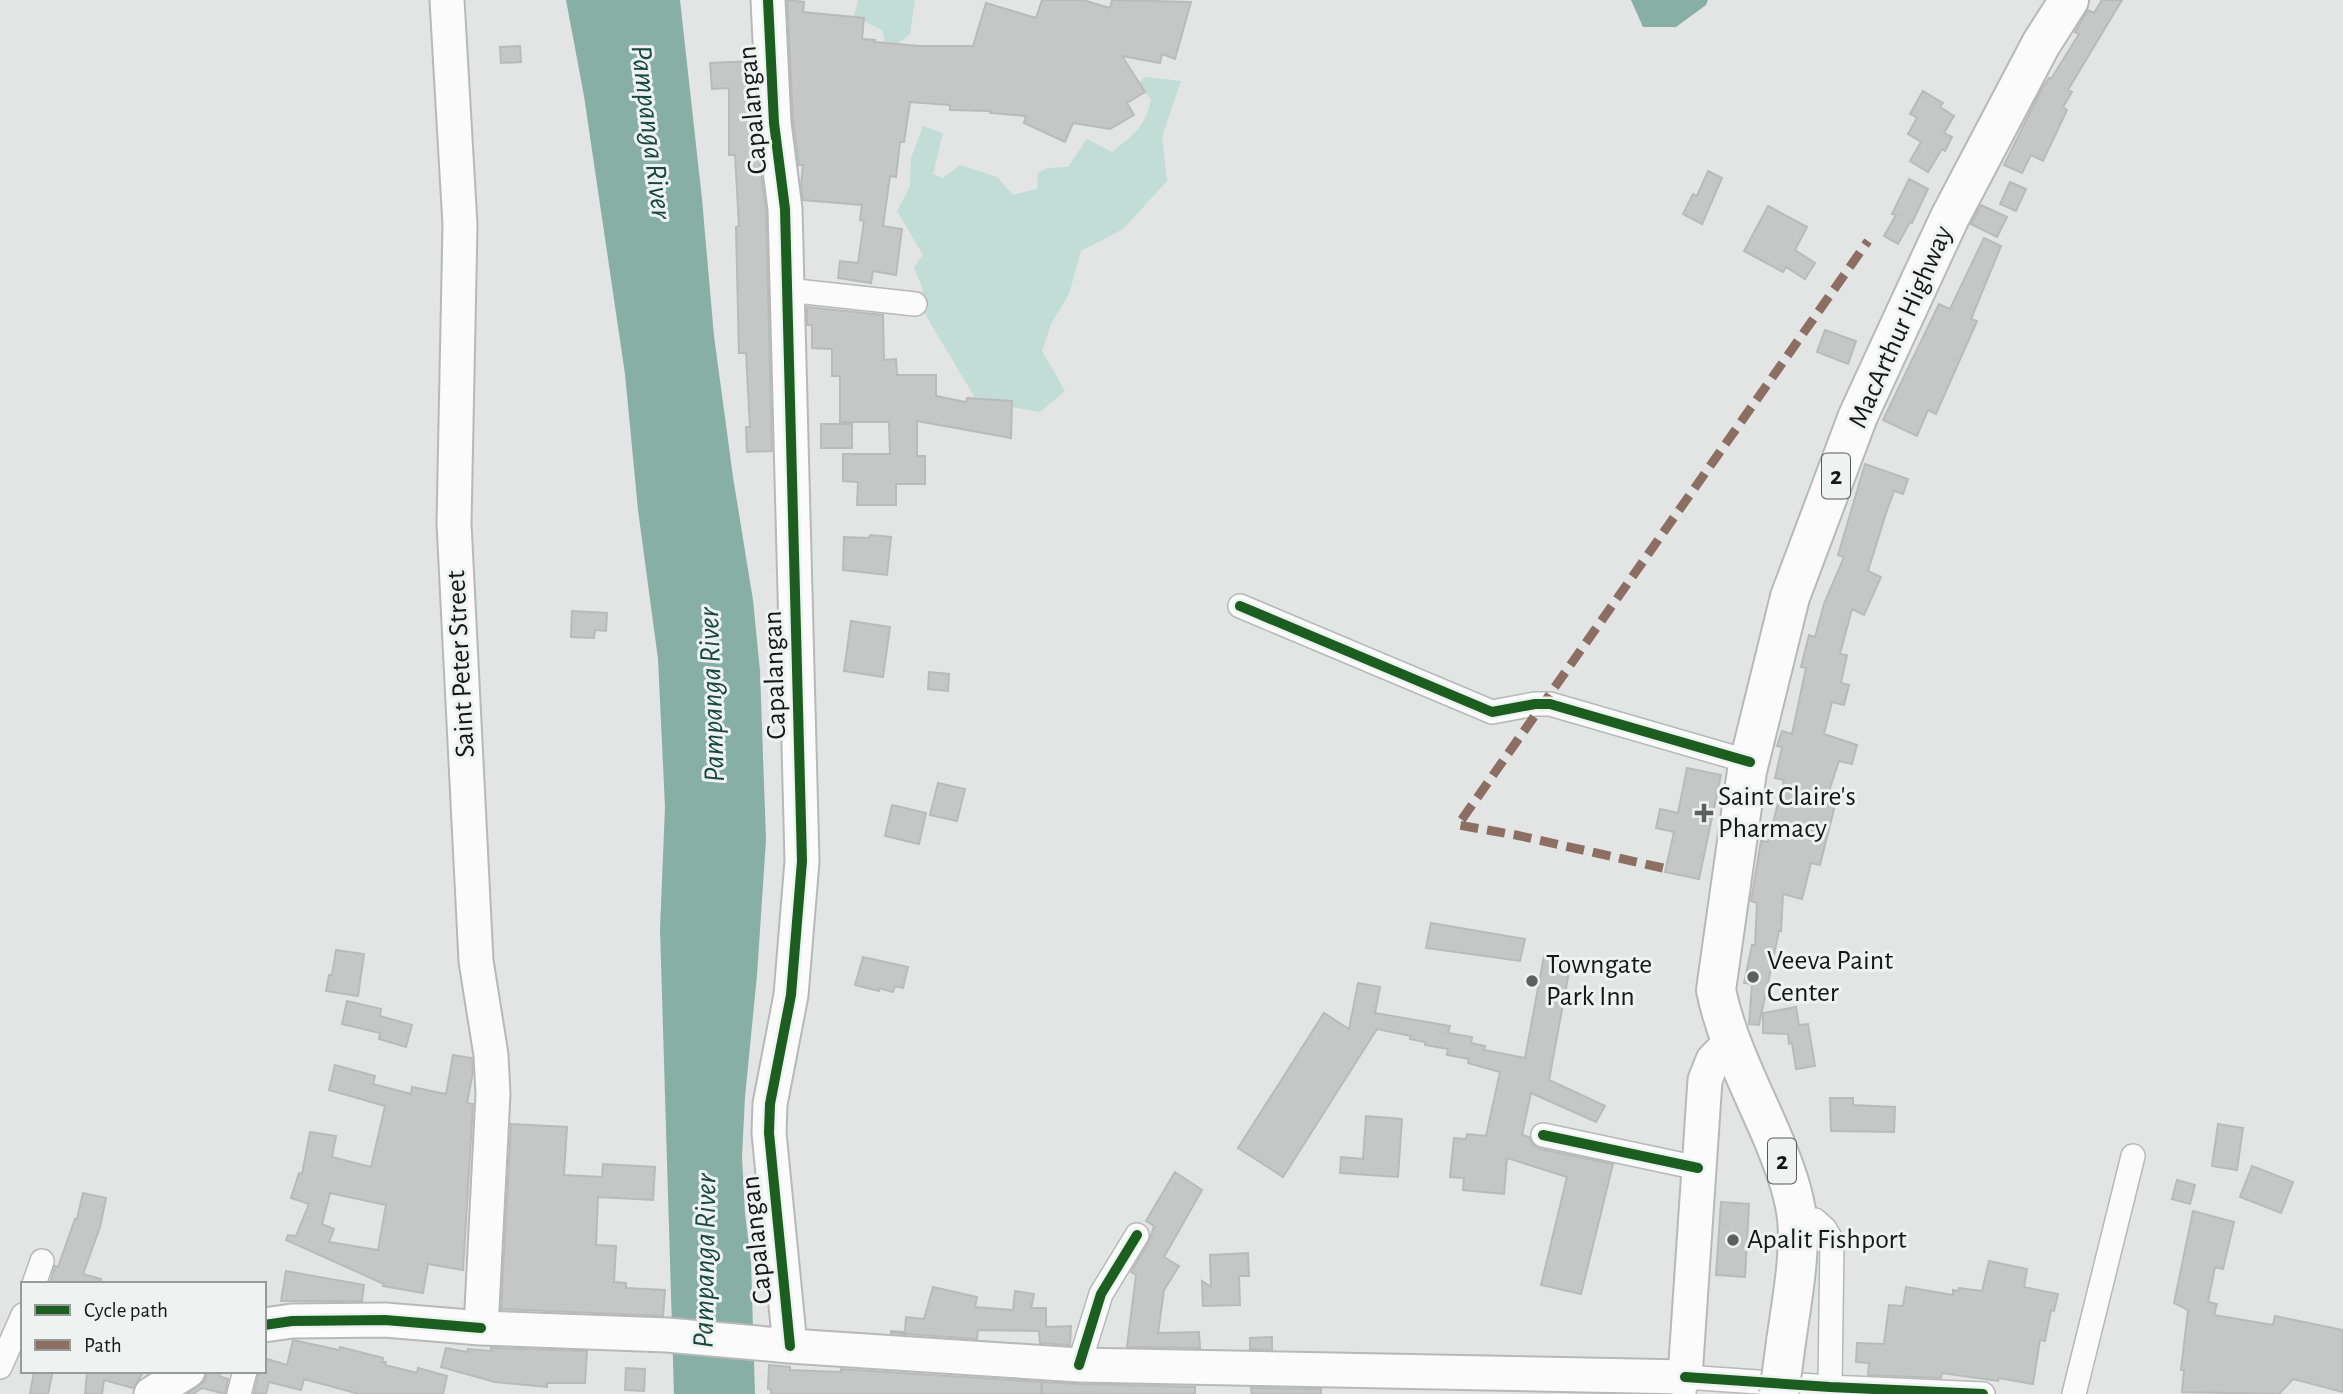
<svg xmlns="http://www.w3.org/2000/svg" width="2343" height="1394" font-family="'Alegreya Sans',sans-serif">
<style>
.green{fill:#c2dcd6}
.water{fill:#88afa6}
.building{fill:#c5c7c6;stroke:#b9bbba;stroke-width:2;fill-rule:evenodd}
.lines{fill:none;stroke-linecap:round;stroke-linejoin:round}
.street-casing{stroke:#b7b9b9;stroke-width:26}
.secondary-casing{stroke:#b7b9b9;stroke-width:37}
.highway-casing{stroke:#b7b9b9;stroke-width:42}
.street{stroke:#fbfbfb;stroke-width:23}
.secondary{stroke:#fbfbfb;stroke-width:33}
.highway{stroke:#fbfbfb;stroke-width:38}
.highway-bridge-casing{stroke:#b7b9b9;stroke-width:42;stroke-linecap:butt}
.highway-bridge{stroke:#fbfbfb;stroke-width:38}
.quiet{stroke:#8d6e63;stroke-width:9;stroke-dasharray:18 9;stroke-linecap:butt}
.cycleway-casing{stroke:#eef3f2;stroke-width:15}
.cycleway{stroke:#1b5e20;stroke-width:10}
.poi-dot{fill:#5d605f;stroke:#eef3f2;stroke-width:2.5}
.labels{text-anchor:middle;dominant-baseline:central;stroke-width:6;stroke-linejoin:round;paint-order:stroke}
.shield{fill:#eef3f2;stroke:#575a59;stroke-width:2}
.shield-label{font-size:26px;font-weight:bold;fill:#161817}
.street-label{font-size:28px;fill:#161817;stroke:#eef3f2}
.poi-label{font-size:28px;fill:#161817;stroke:#eef3f2;text-anchor:start}
.water-label{font-size:30px;font-style:italic;fill:#18483f;stroke:#eef3f2}
</style>
<rect width="100%" height="100%" fill="#e2e5e4"/>
<!-- green -->
<path class="green" d="M858 0H915L910 34 896 45 885 42 882 30 854 16Z
M1144 77 1181 81 1162 136 1167 181 1123 229 1081 251 1069 294 1051 324 1042 351 1065 391 1040 412 977 401 919 304 923 290 914 267 923 255 897 211 910 186 911 158 923 126 943 133 933 174 943 178 960 165 997 177 1013 195 1037 189 1038 173 1047 168 1068 167 1087 139 1112 152C1133 135 1146 127 1151 99L1138 85Z"/>
<!-- water -->
<path class="water" d="M566 0H680L702 199 714 336 733 477 753 600 760 671 766 840 757 975 745 1097 742 1157 745 1213 751 1262 755 1394H674L660 929 665 807 658 659 638 510 625 374 584 96Z
M1631 0H1708L1706 5 1676 27H1643Z"/>
<!-- building -->
<path class="building" d="M787 0 804 2 803 12 864 18 862 39 875 40 874 42 919 46H973L986 3 1036 18 1042 0H1083L1110 8 1112 0 1191 2 1175 59 1162 54 1160 63 1122 56 1145 92 1127 103 1134 115 1110 129 1073 123 1065 142 1024 123 1026 116 990 113 991 111 950 110V105L910 102 904 142H900L896 177 890 176 883 226 902 229 896 275 873 271 871 283 838 278 840 261 858 263 864 221 860 220 862 205 803 200 801 185 803 165H799L793 121Z
M2102 0H2122L2068 90 2072 92 2063 107 2067 110 2043 161 2031 155 2022 173 2004 165 2041 90 2049 78 2051 79 2079 34 2075 32 2088 10 2094 13Z
M520 46 521 62 501 63 500 47Z
M752 61 757 158H759L766 210 772 451 747 452 746 427H750L746 353H739L736 227 739 226 735 155H729V88L712 89 710 63Z
M1923 91 1943 103 1940 107 1954 116 1944 133 1952 137 1945 151 1942 149 1928 172 1910 161 1921 142 1908 134 1917 118 1910 114Z
M1708 171 1722 178 1702 224 1683 214 1693 194 1697 196Z
M1909 179 1928 189 1912 223 1910 222 1898 244 1884 236 1896 215 1892 214Z
M2010 182 2026 189 2016 211 2000 204Z
M1981 205 2007 217 1997 237 1971 224Z
M1768 206 1807 227 1795 250 1815 263 1805 279 1786 267 1783 272 1744 251Z
M1984 238 2001 246 1971 319 1977 321 1936 414 1928 410 1917 436 1883 420 1939 304 1950 309Z
M807 307 883 315 884 360 896 359 897 375H936V396L966 402 967 398 1012 401 1011 438 917 421V456H925V484H896V505H857L858 482 843 481V454H890L889 422H840V376H832V349L812 348V325H807Z
M1825 330 1856 341 1848 364 1817 352Z
M821 424H852V448H821Z
M1865 464 1908 479 1903 494 1894 491 1886 513 1868 571 1881 577 1864 615 1852 609 1840 654 1847 655 1841 683 1849 685 1844 705 1832 702 1824 734 1857 745 1852 764 1839 761 1828 794 1837 797 1820 865 1811 863 1802 899 1783 894 1781 931H1779L1759 1025 1749 1024 1752 984 1744 983 1752 945H1755L1757 903 1751 901 1761 841 1768 842 1784 780 1775 778 1782 747 1777 746 1782 731 1792 734 1806 668 1801 667 1809 635 1815 637 1824 604 1844 557 1838 555Z
M870 535 891 537 887 575 843 570 844 537 869 538Z
M572 611 607 613 606 631 595 630 594 638 571 637Z
M851 621 890 627 883 677 844 671Z
M929 672 949 674 948 691 928 689Z
M1687 768 1721 775 1699 879 1665 872 1674 832 1656 828 1660 809 1678 813Z
M938 783 965 789 957 821 930 815Z
M892 805 926 813 919 844 885 836Z
M1431 923 1525 939 1520 961 1426 948Z
M336 950 364 954 358 996 326 991 329 975H332Z
M1544 956 1571 961 1549 1080 1605 1106 1596 1122 1531 1093 1522 1135 1529 1137 1533 1145 1540 1149 1613 1164 1581 1294 1541 1285 1567 1177 1507 1158 1504 1194 1463 1190 1464 1178 1450 1177 1454 1138 1466 1139 1467 1134 1486 1136 1500 1072 1468 1063 1469 1059 1447 1055 1448 1049 1425 1045V1042L1410 1039 1411 1036 1377 1029 1283 1177 1238 1148 1324 1013 1349 1029 1358 983 1380 987 1375 1013 1450 1026 1448 1033 1472 1037 1471 1043 1485 1046 1484 1050 1525 1058Z
M863 957 908 967 903 988 895 986 893 992 879 988V991L855 985Z
M347 1001 381 1009 380 1016 412 1025 406 1047 379 1039 380 1033 342 1024Z
M1796 1007 1799 1025 1808 1024 1815 1066 1796 1069 1792 1043 1789 1044 1788 1034 1763 1033V1013Z
M453 1055 472 1058 473 1072 467 1103 473 1104 463 1270 428 1264 423 1293 383 1286 384 1284 286 1240 288 1235 296 1236 309 1204 291 1198 299 1173 302 1174 310 1132 336 1136 332 1157 371 1167 385 1106 329 1090 335 1065 375 1076 373 1084 411 1094 412 1087 446 1094ZM330 1193 386 1205 378 1250 329 1242 334 1229 322 1224Z
M1830 1098H1853V1105L1895 1107 1894 1132 1831 1131Z
M1366 1116 1402 1119 1398 1177 1340 1173 1341 1157 1363 1159Z
M511 1124 567 1127 564 1175 602 1177 603 1164 655 1167 653 1200 598 1197 596 1245 616 1246 614 1282 626 1283V1288L665 1290 663 1316 501 1309Z
M2218 1124 2243 1128 2237 1170 2212 1166Z
M2252 1166 2293 1182 2281 1213 2240 1197Z
M1175 1172 1202 1190 1164 1257 1179 1266 1164 1290 1158 1333 1199 1332 1200 1348 1127 1347 1136 1275 1131 1272 1149 1242 1154 1226 1146 1221Z
M2177 1180 2195 1185 2190 1204 2172 1199Z
M83 1193 106 1198 100 1227 83 1274 101 1279 100 1284H50L55 1266 58 1267 75 1219H77Z
M1721 1202 1749 1204 1745 1277 1716 1275Z
M2193 1211 2234 1222 2223 1269 2215 1267 2208 1302 2217 1304 2214 1315 2273 1325 2275 1316 2343 1330V1392L2293 1379 2279 1394 2182 1392 2184 1370H2181L2188 1310 2174 1303Z
M1248 1253 1249 1276H1239L1240 1305 1203 1306 1202 1281 1211 1287 1210 1255Z
M1989 1261 2027 1269 2024 1287 2058 1294 2054 1311 2051 1310 2045 1341 2040 1340 2033 1384 1999 1378 1998 1381 1942 1373 1941 1378 1868 1375 1869 1363 1856 1362 1857 1343 1884 1344 1889 1305 1903 1306 1906 1287 1953 1295V1290L1958 1291 1959 1288 1982 1291Z
M286 1271 364 1285 362 1301H281Z
M933 1287 977 1297 975 1307 1013 1310 1015 1291 1034 1294 1031 1308H1046V1327L1071 1326 1070 1345 1040 1343 1039 1331 978 1330 977 1339 891 1333V1331L905 1332 906 1317 924 1319Z
M1272 1337V1350L1250 1349V1338Z
M293 1340 339 1350 340 1347 383 1358 382 1362H386L385 1365 417 1373 418 1368 447 1376 443 1394H359L304 1379 301 1390 269 1382 266 1394 254 1393 259 1371H264V1358L287 1365Z
M446 1348 467 1352 468 1349 491 1351V1348L587 1351 585 1383H547V1387L495 1382 441 1367Z
M769 1365 790 1367V1370L841 1372V1369L1041 1382V1394H771V1389H768Z
M626 1368 645 1369 644 1391 625 1390Z
M34 1371H53L48 1394H30Z
M91 1371H144L133 1388 104 1380 102 1394H85L87 1373H91Z
M207 1371H217L221 1377 228 1379 225 1394 202 1388 193 1394H187L205 1381Z
M1042 1382 1079 1384 1195 1387V1394H1042Z
M1251 1388 1321 1389V1394H1252Z"/>
<g class="lines">
<defs>
<path id="street" d="M787 290 915 304
M1240 606 1492 712 1535 704H1550L1750 762
M1543 1135 1698 1168
M1798 1219 1815 1220 1825 1229 1832 1241 1830 1387
M34 1284 42 1261
M1079 1365 1101 1294 1137 1235
M0 1367 23 1315
M239 1394 245 1371
M1684 1394 1685 1377 1830 1387 1983 1394
M2074 1394 2133 1156"/>
<path id="secondary" d="M447 0 460 225 454 523 476 961 491 1055 493 1094 481 1328
M768 0 774 123 785 209 802 861 791 995 770 1104 769 1133 790 1346
M264 1325 292 1321 385 1320 481 1328 667 1335 790 1346 1079 1365 1685 1377 1705 1080 1713 1060 1731 1042
M151 1394 188 1371"/>
<path id="highway" d="M1786 1342C1791 1306 1801 1253 1797 1218 1794 1192 1784 1166 1774 1141 1753 1091 1727 1043 1716 990L1747 771 1790 597 1858 416 1923 275 1950 217 2041 44 2069 0"/>
</defs>
<!-- street casing -->
<use href="#street" class="street-casing"/>
<!-- secondary casing -->
<use href="#secondary" class="secondary-casing"/>
<!-- highway casing -->
<use href="#highway" class="highway-casing"/>
<!-- street -->
<use href="#street" class="street"/>
<!-- secondary -->
<use href="#secondary" class="secondary"/>
<!-- highway -->
<use href="#highway" class="highway"/>
<defs>
<path id="highway-bridge" d="M1779 1394 1786 1342"/>
</defs>
<!-- highway-bridge casing -->
<use href="#highway-bridge" class="highway-bridge-casing"/>
<!-- highway-bridge -->
<use href="#highway-bridge" class="highway-bridge"/>
<!-- quiet -->
<path class="quiet" d="M1663 868 1516 835 1458 825 1868 241"/>
<defs>
<path id="cycleway" d="M768 0 774 123 785 209 802 861 791 995 770 1104 769 1133 790 1346
M1240 606 1492 712 1535 704H1550L1750 762
M1543 1135 1698 1168
M264 1325 292 1321 385 1320 481 1328
M1079 1365 1101 1294 1137 1235
M1685 1377 1830 1387 1983 1394"/>
</defs>
<!-- cycleway casing -->
<use href="#cycleway" class="cycleway-casing"/>
<!-- cycleway -->
<use href="#cycleway" class="cycleway"/>
</g>
<!-- markers -->
<g class="poi-dot">
<path d="M1700.5 802.5h7v7h7v7h-7v7h-7v-7h-7v-7h7z"/>
<circle cx="1753" cy="977" r="7"/>
<circle cx="1532" cy="981" r="7"/>
<circle cx="1733" cy="1240" r="7"/>
</g>
<g class="labels">
<!-- shield labels -->
<g class="shield">
<rect x="1822" y="453.5" width="28" height="45" rx="5"/>
<rect x="1768" y="1138.5" width="28" height="45" rx="5"/>
</g>
<g class="shield-label">
<text x="1836" y="476">2</text>
<text x="1782" y="1161">2</text>
</g>
<!-- street labels -->
<g class="street-label">
<text transform="translate(753 110) rotate(-95)">Capalangan</text>
<text transform="translate(1901 327) rotate(-66)">MacArthur Highway</text>
<text transform="translate(461 664) rotate(-93)">Saint Peter Street</text>
<text transform="translate(775 675) rotate(-92)">Capalangan</text>
<text transform="translate(757 1240) rotate(-96)">Capalangan</text>
</g>
<!-- poi labels -->
<g class="poi-label">
<text x="1718" y="797">Saint Claire's<tspan x="1718" dy="32">Pharmacy</tspan></text>
<text x="1767" y="961">Veeva Paint<tspan x="1767" dy="32">Center</tspan></text>
<text x="1546" y="965">Towngate<tspan x="1546" dy="32">Park Inn</tspan></text>
<text x="1747" y="1240">Apalit Fishport</text>
</g>
<!-- water labels -->
<g class="water-label">
<text transform="translate(651 132) rotate(83)">Pampanga River</text>
<text transform="translate(712 695) rotate(-92)">Pampanga River</text>
<text transform="translate(705 1261) rotate(-89)">Pampanga River</text>
</g>
</g>
<!-- legend -->
<rect x="21" y="1282" width="245" height="91" fill="#eef3f2" stroke="#989b9a" stroke-width="2"/>
<rect x="35" y="1305" width="35" height="10" fill="#1b5e20" stroke="#989b9a" stroke-width="2"/>
<text x="84" y="1317" font-size="21" fill="#161817">Cycle path</text>
<rect x="35" y="1340" width="35" height="10" fill="#8d6e63" stroke="#989b9a" stroke-width="2"/>
<text x="84" y="1352" font-size="21" fill="#161817">Path</text>
</svg>
